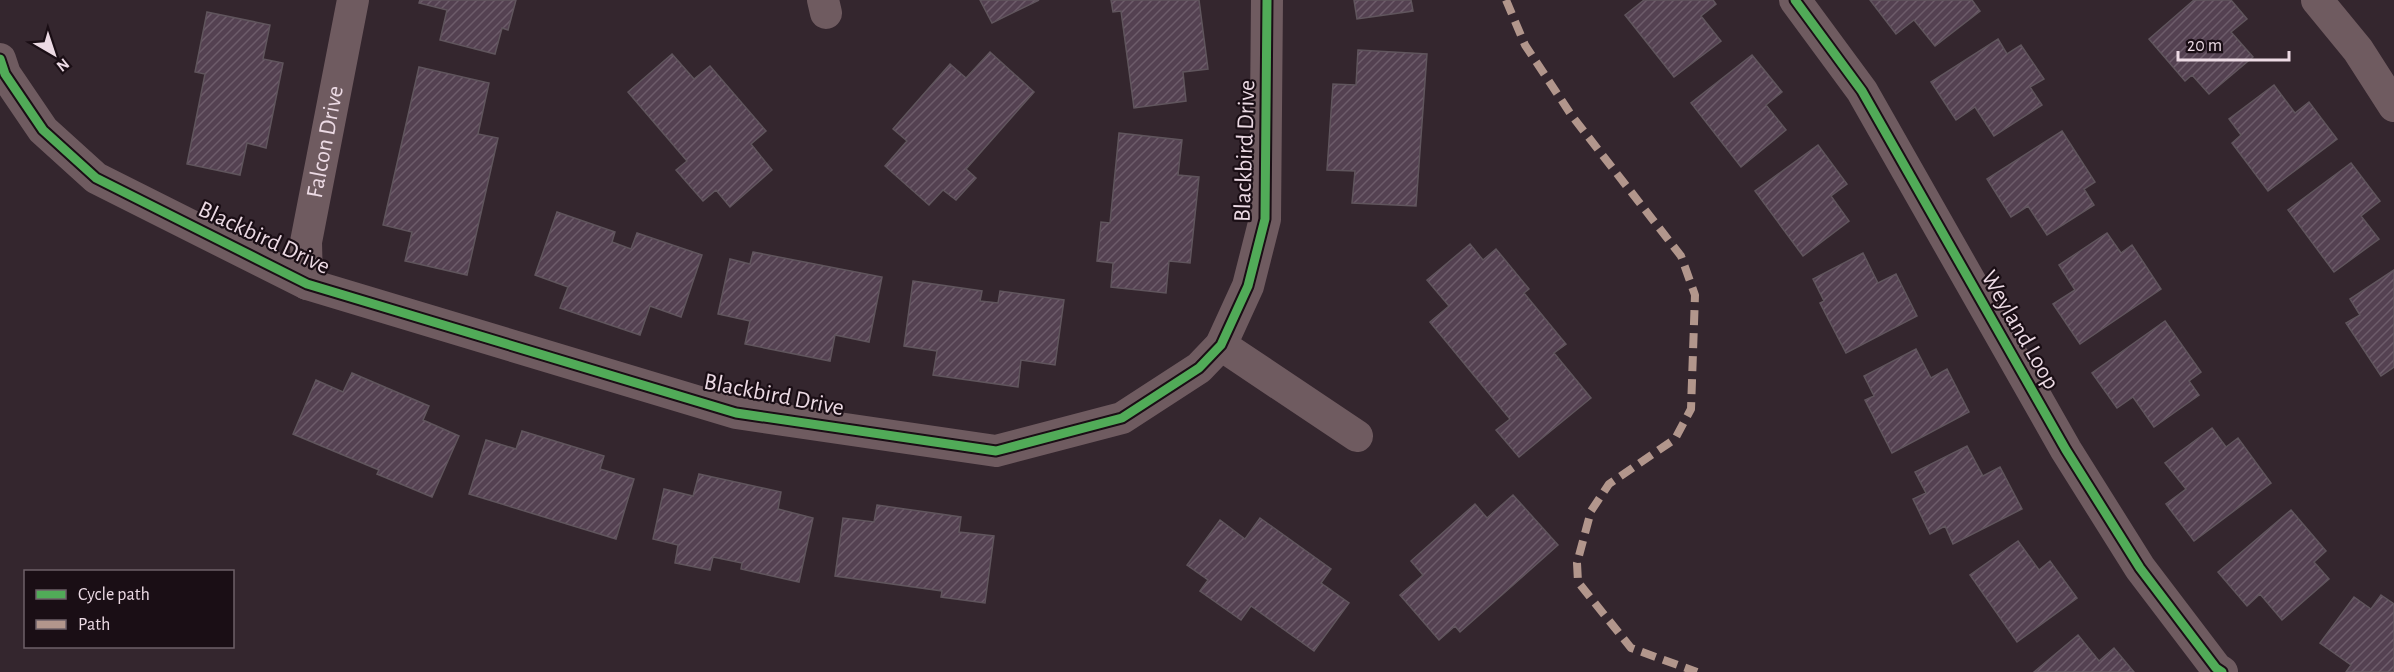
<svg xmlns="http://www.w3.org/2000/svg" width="2394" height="672" font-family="'Alegreya Sans',sans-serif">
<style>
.building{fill:url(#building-hatch);stroke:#60555d;stroke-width:1.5}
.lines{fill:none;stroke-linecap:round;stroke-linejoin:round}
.minor{stroke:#6f5b60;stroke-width:32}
.quiet{stroke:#b2968c;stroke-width:8;stroke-dasharray:15 8;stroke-linecap:butt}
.cycleway-casing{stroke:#1a0e15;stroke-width:13}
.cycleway{stroke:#51ab58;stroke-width:9}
.labels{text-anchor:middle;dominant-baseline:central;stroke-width:4.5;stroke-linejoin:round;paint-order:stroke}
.street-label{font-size:24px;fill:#ecdae4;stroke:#1a0e15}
</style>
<defs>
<pattern id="building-hatch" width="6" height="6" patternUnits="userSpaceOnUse" patternTransform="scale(1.5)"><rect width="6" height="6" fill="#544151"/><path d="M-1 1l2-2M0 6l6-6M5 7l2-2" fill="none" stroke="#6d5c6a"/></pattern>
</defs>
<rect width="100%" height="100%" fill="#34262e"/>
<!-- building -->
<path class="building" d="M420 0H516L508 30 502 28 495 54 440 40 447 10 419 3Z
M980 0H1039L992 23Z
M1111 0H1199L1208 69 1183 72 1186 101 1134 108 1121 11 1113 12Z
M1354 0H1411L1413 11 1357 19Z
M1644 0H1713L1716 4 1701 16 1721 41 1674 77 1625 15Z
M1870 0H1972L1980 11 1935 46 1914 20 1896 34Z
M2194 0H2231L2247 19 2231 32 2253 57 2209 94 2192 75 2185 81 2149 39Z
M207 12 270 25 263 59 283 63 266 148 247 143 240 175 187 164 205 74 195 72Z
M1998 39 2007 54 2021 45 2044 79 2030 87 2042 105 1994 136 1975 107 1956 120 1931 82Z
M1358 50 1427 54 1416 206 1352 203 1355 171 1327 170 1333 84 1356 85Z
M990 52 1034 92 966 169 976 178 956 200 943 190 929 205 885 166 907 141 893 129 950 64 966 78Z
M672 54 694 79 710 66 766 131 751 144 772 170 730 207 716 190 703 201 676 170 687 161 628 92Z
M1752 55 1782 92 1766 105 1786 130 1741 167 1691 103Z
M419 67 489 83 478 134 498 138 467 275 405 261 412 232 383 225Z
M2274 85 2295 113 2309 102 2337 139 2268 191 2232 143 2241 135 2229 119Z
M2062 131 2095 182 2084 189 2094 205 2047 235 2028 206 2011 217 1987 179Z
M1119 133 1182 140 1178 175 1199 177 1190 263 1169 261 1166 293 1111 287 1113 263 1097 261 1101 222 1110 223Z
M1818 145 1847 184 1831 196 1849 221 1803 256 1755 191Z
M2351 163 2380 201 2361 216 2379 239 2334 272 2288 210Z
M557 212 615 232 612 242 631 249 637 233 702 255 681 317 650 306 640 335 560 308 568 287 535 275Z
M2107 233 2121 253 2132 245 2161 289 2080 344 2053 304 2075 290 2059 265Z
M1470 244 1483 260 1496 249 1529 289 1524 293 1566 344 1554 353 1591 398 1519 457 1496 430 1510 419 1430 322 1449 306 1427 280Z
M753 252 882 277 869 342 835 335 830 361 745 344 750 321 718 314 730 259 750 264Z
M1863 253 1878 283 1896 274 1917 316 1846 353 1820 303 1824 301 1813 279Z
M2394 270V367L2381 376 2346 323 2360 315 2350 299Z
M913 281 982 291 980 301 998 303 1000 291 1064 300 1055 365 1021 360 1018 387 933 375 937 351 904 346Z
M2165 321 2201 372 2189 381 2199 395 2154 427 2133 397 2117 408 2092 373Z
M1916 349 1931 378 1947 369 1969 412 1892 453 1865 400 1874 396 1864 376Z
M352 373 429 406 423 420 459 436 432 497 377 474 379 470 293 434 316 380 343 392Z
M2212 428 2226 447 2238 438 2271 483 2194 541 2166 504 2186 489 2165 463Z
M522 431 604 456 600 469 634 479 616 539 469 494 486 440 516 449Z
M1967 446 1983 476 2000 467 2022 509 1953 544 1945 526 1930 534 1913 499 1926 493 1915 472Z
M699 474 781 492 778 509 813 518 799 582 741 569 742 563 713 557 710 570 675 563 678 545 653 539 664 489 693 496Z
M1513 495 1558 545 1460 632 1455 626 1439 640 1400 595 1423 575 1411 561 1475 504 1487 518Z
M877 505 961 517 959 532 994 536 985 603 941 597 942 591 835 576 843 518 874 522Z
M2291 510 2326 551 2314 562 2329 579 2282 620 2260 594 2247 606 2218 572Z
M1260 518 1331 569 1321 583 1349 603 1314 651 1251 606 1241 620 1200 591 1208 580 1187 565 1220 520 1245 539Z
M2018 541 2039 570 2050 561 2077 598 2017 642 1970 575Z
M2381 595 2394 604V672H2346L2351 665 2320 643 2354 597 2371 609Z
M2078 635 2099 661 2114 648 2134 672H2034Z"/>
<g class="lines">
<!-- minor -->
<g class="minor">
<path d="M823 0 826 13"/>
<path d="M1795 0 1862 91 2066 450 2140 568 2216 668 2222 672"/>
<path d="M2317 0 2358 50 2394 106"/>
<path d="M0 59 5 74 43 130 96 178 307 284 736 413 996 451 1122 418 1199 368 1221 345 1248 286 1265 219 1267 0"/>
<path id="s1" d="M307 284 306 242 353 0"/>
<path d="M1221 345 1357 436"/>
</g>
<!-- quiet -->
<path class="quiet" d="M1506 0 1525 45 1572 116 1681 256 1695 295 1691 409 1675 439 1609 484 1591 511 1577 563 1578 582 1631 648 1697 672"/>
<defs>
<path id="cycleway" d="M1795 0 1862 91 2066 450 2140 568 2216 668 2222 672
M0 59 5 74 43 130 96 178 307 284 736 413 996 451 1122 418 1199 368 1221 345 1248 286 1265 219 1267 0"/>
</defs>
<!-- cycleway casing -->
<use href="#cycleway" class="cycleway-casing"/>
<!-- cycleway -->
<use href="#cycleway" class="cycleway"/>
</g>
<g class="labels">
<!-- street labels -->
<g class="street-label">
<text stroke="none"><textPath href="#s1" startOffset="144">Falcon Drive</textPath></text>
<text transform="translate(1245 151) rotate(-88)">Blackbird Drive</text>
<text transform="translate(264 238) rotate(25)">Blackbird Drive</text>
<text transform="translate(2020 330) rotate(60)">Weyland Loop</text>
<text transform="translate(774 395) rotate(11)">Blackbird Drive</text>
</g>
</g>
<!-- legend -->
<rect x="24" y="570" width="210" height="78" fill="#1a0e15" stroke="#6e6068" stroke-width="1.5"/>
<rect x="36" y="590" width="30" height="9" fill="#51ab58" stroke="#6e6068" stroke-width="1.5"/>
<text x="78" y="600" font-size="18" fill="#ecdae4">Cycle path</text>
<rect x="36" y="620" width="30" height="9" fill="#b2968c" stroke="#6e6068" stroke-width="1.5"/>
<text x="78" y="630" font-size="18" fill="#ecdae4">Path</text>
<!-- north arrow -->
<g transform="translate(54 54) rotate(141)" stroke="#1a0e15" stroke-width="4.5" paint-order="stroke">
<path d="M0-4.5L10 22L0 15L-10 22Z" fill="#ecdae4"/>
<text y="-9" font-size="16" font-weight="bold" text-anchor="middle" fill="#ecdae4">N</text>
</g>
<!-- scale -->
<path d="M2178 51v9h111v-9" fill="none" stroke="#ecdae4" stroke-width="3"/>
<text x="2187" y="51" font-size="18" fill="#ecdae4" stroke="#1a0e15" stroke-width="4.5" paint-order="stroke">20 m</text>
</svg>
